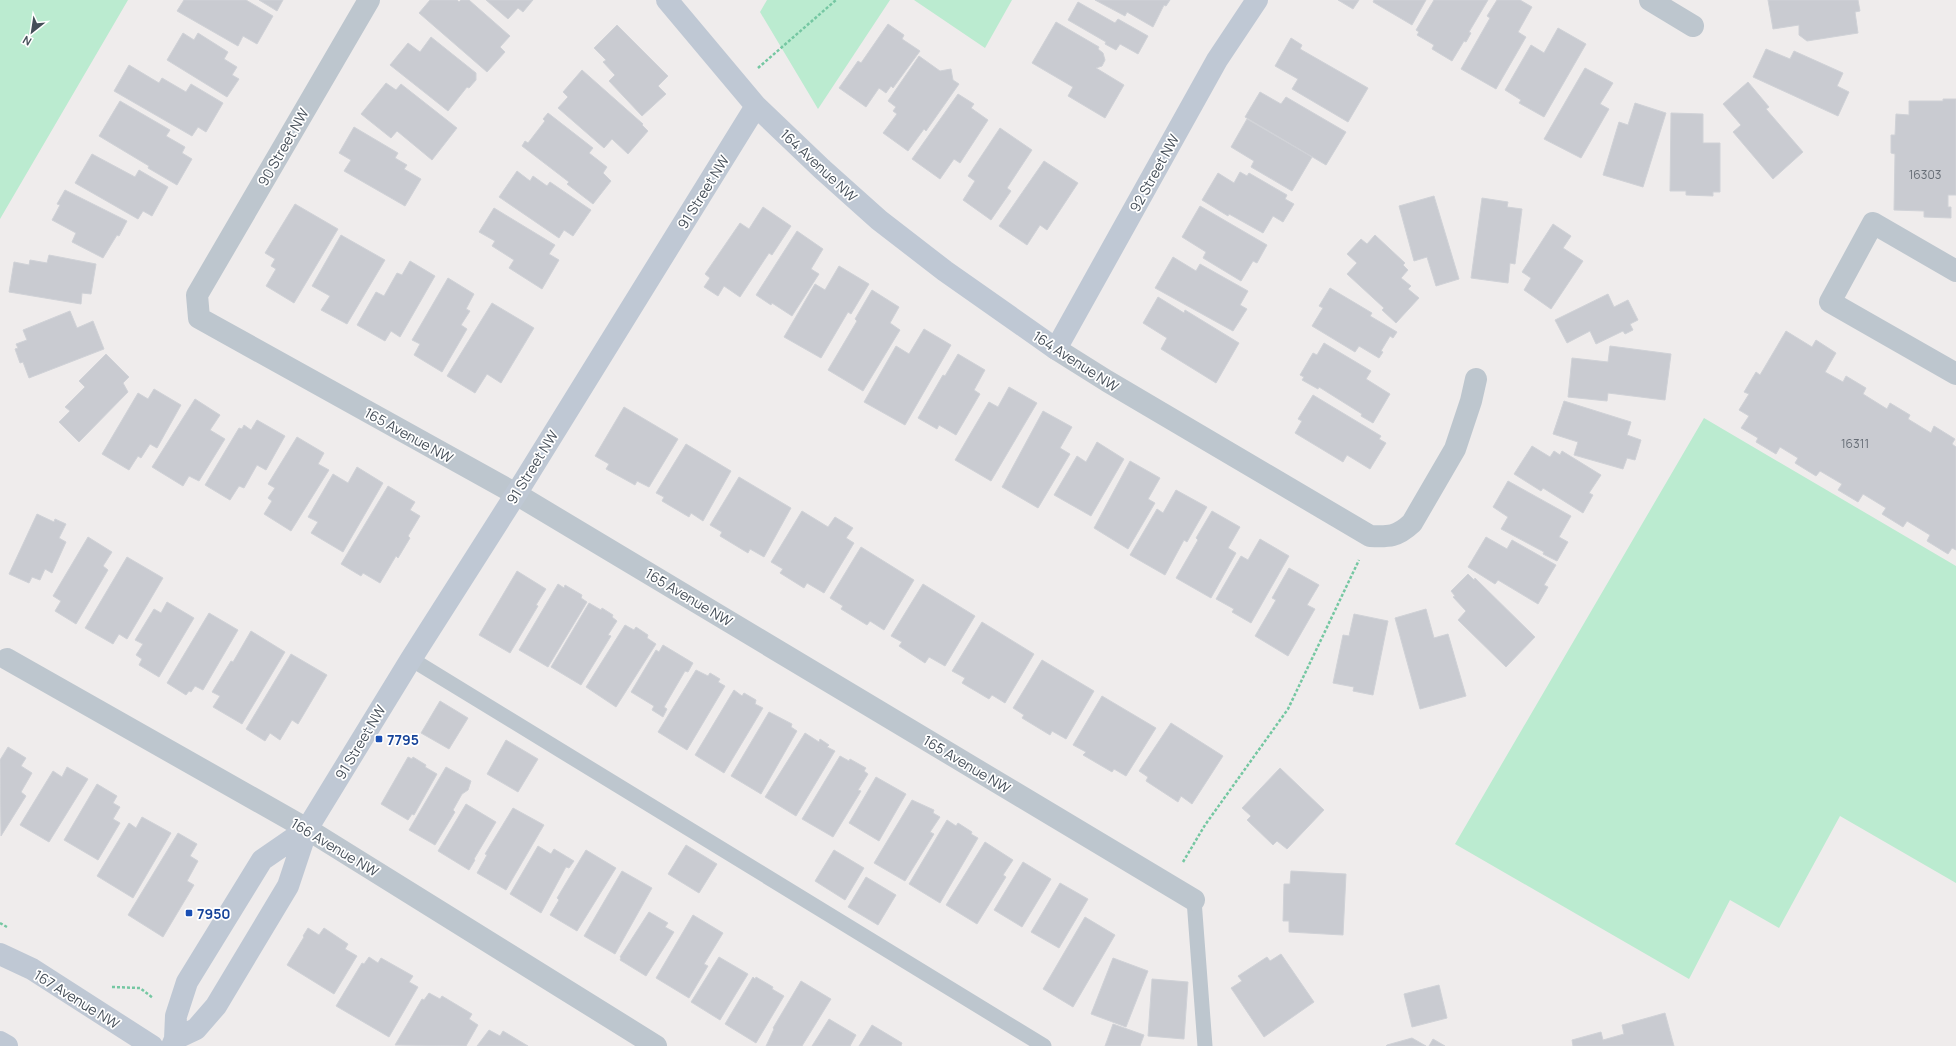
<svg xmlns="http://www.w3.org/2000/svg" width="1956" height="1046" font-family="Manrope,sans-serif">
<style>
.green{fill:#bbebd0}
.building{fill:#c9cbd1;stroke:#d0d2d7}
.lines{fill:none;stroke-linecap:round;stroke-linejoin:round}
.path{stroke:#75c7a2;stroke-width:2.5;stroke-dasharray:3 2;stroke-linecap:butt}
.lane{stroke:#bdc6ce;stroke-width:15}
.street{stroke:#bdc6ce;stroke-width:22}
.secondary{stroke:#bfc8d4;stroke-width:22}
.transit-dot{fill:#1a4fb4;stroke:#fff;stroke-width:1.5}
.labels{text-anchor:middle;dominant-baseline:central;stroke-width:3.5;stroke-linejoin:round;paint-order:stroke}
.number-label{font-size:12px;fill:#666d76}
.street-label{font-size:14px;fill:#454e58;stroke:#fff}
.transit-label{font-size:14px;font-weight:bold;fill:#164399;stroke:#fff;text-anchor:start}
</style>
<rect width="100%" height="100%" fill="#efecec"/>
<!-- green -->
<path class="green" d="M0 0H128L0 219Z
M767 0H890L818 109 760 12Z
M914 0H1012L985 48Z
M1704 418 1956 566V883L1840 816 1779 928 1730 900 1689 979 1455 844Z"/>
<!-- building -->
<path class="building" d="M184 0H246L273 16 257 44 243 36 238 46 177 11Z
M259 0H283L277 11Z
M430 0H457L459 2 461 0H469L510 36 500 47 505 52 487 72 419 13Z
M486 0H533L523 12 518 8 508 19Z
M1095 0H1170L1166 6 1164 5 1153 27 1127 12 1125 16Z
M1338 0H1359L1353 9Z
M1374 0H1426L1412 25 1373 2Z
M1434 0H1488L1469 32 1471 33 1466 42 1464 41 1452 61 1432 49 1434 45 1417 35 1419 32 1416 30Z
M1497 0H1520L1532 7 1518 32 1526 37 1496 89 1461 69 1490 18 1487 16Z
M1768 0H1858L1860 11 1855 12 1858 33 1807 41 1799 35V25L1773 29Z
M1078 2 1115 23 1118 19 1148 36 1138 54 1120 44 1116 50 1105 44 1106 42 1068 20Z
M1056 22 1099 47 1098 49 1103 53 1105 60 1102 66 1096 68 1124 85 1105 118 1068 96 1073 87 1032 63Z
M888 24 904 35 902 39 920 51 893 88 891 86 886 93 879 88 866 107 839 88 858 61 861 63Z
M617 25 668 76 658 86 666 94 642 116 609 81 615 75 603 62 606 60 594 48Z
M1558 28 1586 44 1544 117 1519 103 1521 100 1505 90 1531 45 1544 53Z
M183 33 194 40 198 33 228 52 224 59 237 67 232 75 239 79 227 97 167 60Z
M431 37 476 73V80L469 88 467 87 448 111 390 65 408 43 420 52Z
M1291 38 1302 45 1300 49 1368 88 1348 122 1292 89 1298 79 1275 66Z
M1766 49 1790 59 1794 51 1843 73 1837 86 1849 92 1838 116 1753 77Z
M919 56 940 71 951 69 953 80 959 84 926 131 924 129 908 151 883 133 897 114 893 111 896 107 888 101Z
M129 65 159 83 162 78 186 92 191 84 223 103 206 132 198 127 192 136 114 91Z
M1585 68 1613 83 1600 104 1609 109 1581 158 1544 139Z
M582 70 643 124 642 125 648 131 628 154 612 139 604 148 558 108 568 97 563 92Z
M1748 82 1769 107 1766 109 1803 152 1773 179 1733 132 1741 125 1723 104Z
M386 83 396 90 401 84 457 128 432 160 397 131 391 138 361 114Z
M1260 92 1281 104 1286 97 1346 132 1326 165 1245 117Z
M958 94 974 104 971 108 988 120 960 163 954 159 940 179 912 159Z
M1943 99H1956V195H1948V207H1951V218L1924 217V211L1894 210 1895 154 1891 153V135H1895L1896 114 1909 115V101H1943Z
M120 101 170 130 166 136 185 147 182 153 192 159 177 185 148 168 149 166 99 136Z
M1635 103 1666 113 1643 187 1603 175 1619 122 1628 125Z
M548 113 593 148 589 153 607 167 603 173 611 181 593 204 567 184 569 182 522 146 525 141 528 143 545 121 543 119Z
M1671 113 1703 114V143H1720V192H1713V196L1686 195V191H1670Z
M1247 119 1312 157 1292 191 1251 167 1254 161 1231 147Z
M354 127 398 153 395 158 407 165 404 169 421 179 405 206 344 171 351 160 339 153Z
M1000 128 1032 150 1007 188 1011 191 991 220 963 200 975 181 968 176Z
M92 154 135 177 139 170 168 187 152 216 143 211 138 219 75 183Z
M1044 161 1078 183 1047 230 1040 225 1027 245 999 226Z
M517 171 530 181 533 176 547 186 550 182 591 210 573 236 564 230 559 238 499 197Z
M1240 172 1247 176 1249 173 1287 195 1285 199 1294 204 1283 222 1273 216 1263 233 1229 214 1228 216 1202 200 1218 173 1234 183Z
M65 190 127 221 119 236 117 235 103 258 72 242 76 233 52 220 60 205 57 204Z
M1434 196 1459 279 1436 286 1427 257 1414 261 1399 206Z
M1482 198 1508 202 1507 207 1522 209 1515 264 1510 263 1508 283 1471 278Z
M295 204 338 229 294 303 266 286 276 269 271 266 275 259 265 253Z
M1200 206 1267 245 1257 263 1253 261 1241 281 1203 258 1206 252 1182 237Z
M763 207 791 226 772 255 769 253 740 297 724 286 718 296 704 287 710 278 705 274 740 223 749 229Z
M494 208 555 245 549 254 559 260 542 289 509 268 514 260 492 246 495 241 479 232Z
M1553 224 1571 236 1563 248 1583 261 1551 309 1524 290 1531 278 1522 272Z
M797 231 823 249 811 269 819 274 792 316 772 303 771 305 756 295Z
M341 235 385 260 347 324 321 310 330 296 312 286Z
M1375 235 1405 263 1403 265 1408 270 1401 278 1411 286 1408 289 1419 298 1396 323 1382 310 1384 308 1347 274 1357 263 1347 254 1361 239 1367 244Z
M49 255 96 264 91 294 82 293 81 304 9 292 14 262 29 265 30 260 47 263Z
M1173 257 1196 271 1200 264 1248 291 1240 305 1247 309 1233 331 1155 288Z
M410 261 435 276 400 337 391 331 385 341 357 325 376 292 384 296 397 273 402 275Z
M839 266 869 284 851 314 848 312 821 358 784 337 815 284 825 290Z
M448 278 474 294 466 309 470 311 461 325 467 329 442 372 414 355 420 344 412 340Z
M1330 288 1372 313 1370 316 1397 332 1393 338 1390 336 1381 351 1383 352 1379 358 1359 346 1355 352 1312 326 1323 308 1319 306Z
M872 290 899 307 890 323 900 330 863 391 828 370 857 321 855 319Z
M1608 294 1614 307 1628 300 1638 320 1630 324 1633 330 1625 334 1623 331 1596 344 1590 331 1567 343 1555 320Z
M1158 297 1184 313 1185 310 1239 343 1216 383 1161 349 1167 338 1143 323Z
M492 303 534 328 501 383 487 374 475 393 447 376Z
M70 311 77 328 93 321 104 349 29 378 23 362 20 363 15 349 18 348 16 344 27 340 23 330Z
M924 329 951 345 905 425 864 402 896 346 909 354Z
M1786 331 1812 347 1816 340 1836 353 1825 372 1843 382 1846 376 1866 388 1863 394 1887 409 1890 403 1910 415 1908 419 1931 433 1934 426 1955 439 1952 444 1956 447V550L1952 548 1948 554 1927 541 1930 535 1907 521 1903 527 1882 514 1886 508 1863 494 1858 502 1838 490 1842 484 1820 471 1816 476 1795 463 1798 458 1780 447 1776 454 1756 442 1758 438 1741 428 1749 416 1739 410 1749 394 1744 392 1756 372 1760 375Z
M1324 343 1371 371 1366 379 1390 394 1373 423 1361 416 1362 414 1319 387 1318 389 1302 380 1304 377 1300 375 1313 353 1317 355Z
M1610 346 1671 354 1665 400 1608 393 1607 401 1568 397 1572 358 1608 362Z
M106 354 129 377 123 383 128 392 79 442 59 422 70 411 65 407 85 387 79 381Z
M958 354 985 370 974 390 980 394 956 435 939 425 937 429 918 418 943 375 945 376Z
M1009 387 1037 403 991 481 955 460 989 402 998 407Z
M154 389 181 405 157 448 150 444 141 458 138 456 129 470 102 454 138 393 148 399Z
M1313 395 1381 436 1379 439 1386 443 1370 469 1347 455 1343 462 1295 433 1302 421 1298 419Z
M195 399 220 415 210 430 225 439 199 481 189 476 183 486 152 467Z
M1564 401 1631 422 1627 435 1641 440 1635 460 1627 458 1623 469 1574 455 1578 442 1553 434Z
M624 407 678 439 649 487 637 481 635 485 606 469 609 464 595 456Z
M1043 411 1072 427 1060 448 1070 454 1038 508 1002 487Z
M257 420 285 436 266 470 257 465 244 488 239 486 230 500 205 485 239 428 242 429 244 425 251 430Z
M297 437 324 453 318 464 329 470 291 531 264 514 272 501 268 498 275 488 268 484Z
M1097 442 1124 459 1091 516 1054 495 1077 456 1086 462Z
M686 444 731 471 703 521 691 513 689 517 662 501 664 497 656 493Z
M1532 446 1550 457 1554 451 1560 455 1562 451 1601 475 1589 493 1593 495 1583 513 1543 488 1541 491 1514 474Z
M1130 461 1160 478 1148 499 1155 503 1128 549 1094 528Z
M357 467 383 483 343 552 311 533 318 522 308 517 333 474 348 483Z
M739 477 791 508 764 557 750 549 748 553 720 536 722 532 710 525Z
M1508 481 1571 516 1559 537 1568 542 1557 561 1543 554 1544 552 1501 529 1508 517 1493 507Z
M388 486 415 502 410 510 420 516 408 536 410 538 398 558 396 556 380 583 363 573 361 576 341 564Z
M1176 490 1207 507 1187 542 1184 540 1165 575 1130 555 1157 509 1163 513Z
M802 511 828 527 835 517 853 528 846 538 854 543 824 593 807 583 804 588 780 573 783 569 771 562Z
M1212 511 1240 527 1228 548 1236 553 1211 598 1176 578 1198 540 1196 538Z
M37 514 54 522 55 519 66 524 59 538 66 542 52 573 45 569 40 580 32 577 29 583 9 574Z
M88 537 112 552 103 566 108 570 76 624 55 611 61 601 53 596Z
M1486 537 1507 549 1512 540 1556 565 1544 585 1548 587 1538 604 1498 580 1495 584 1468 567Z
M1260 539 1289 556 1251 623 1232 612 1234 609 1216 599 1241 556 1248 560Z
M861 547 914 580 884 630 870 621 867 625 841 609 843 606 830 598Z
M127 557 163 578 127 639 119 634 113 644 85 628Z
M1289 568 1319 585 1307 605 1315 609 1288 656 1255 636 1276 600 1272 598Z
M517 571 546 589 536 605 538 606 510 653 479 635Z
M1468 574 1474 580 1475 578 1535 637 1506 667 1458 620 1466 611 1453 597 1455 596 1451 591Z
M558 584 564 588 565 585 582 595 581 598 587 602 548 667 519 650Z
M923 584 975 616 945 666 929 657 925 663 899 646 902 642 891 636Z
M167 602 194 618 159 677 139 665 142 659 136 655 143 644 135 640 154 609 161 613Z
M589 603 601 610 602 608 613 615 612 617 617 621 608 635 611 636 581 685 551 667Z
M1426 609 1434 638 1448 634 1466 696 1420 709 1395 618Z
M209 613 238 630 203 690 195 686 191 692 189 691 186 695 167 683Z
M1354 614 1388 621 1373 695 1353 691 1354 687 1333 683 1343 635 1349 636Z
M982 622 1034 654 1005 703 992 695 989 699 962 683 965 678 952 671Z
M625 625 634 630 636 627 648 635 647 638 656 644 616 707 586 687Z
M251 631 285 652 242 724 213 707 220 696 212 692 231 661 233 662Z
M663 645 693 663 688 672 685 671 664 707 667 709 663 717 652 710 654 706 631 692 656 650 659 652Z
M291 654 327 675 298 724 292 720 280 740 270 733 265 741 246 729Z
M1042 660 1094 691 1066 739 1052 731 1050 735 1022 718 1024 715 1013 708Z
M696 670 708 676 710 673 720 679 718 682 725 686 687 750 658 732Z
M734 690 742 696 744 693 756 700 755 704 763 708 724 773 695 755Z
M1102 696 1156 728 1126 776 1114 769 1112 772 1083 755 1086 752 1073 745Z
M440 701 468 718 449 749 421 733Z
M769 712 792 724 791 727 797 731 761 794 731 776Z
M1171 723 1223 756 1192 804 1181 796 1178 802 1146 781 1148 777 1139 771Z
M805 733 819 742 820 739 829 745 827 747 835 751 796 816 765 797Z
M506 740 538 759 518 792 487 774Z
M8 747 26 758 21 766 32 773 21 792 26 796 1 836 0 760Z
M840 756 849 761 850 759 866 768 864 771 868 774 858 790 861 791 833 837 802 819Z
M408 757 412 759 413 757 426 765 425 767 437 774 414 815 412 814 408 820 381 804Z
M67 767 88 779 49 842 20 825 53 771 62 777Z
M446 767 471 781 468 790 462 794 453 810 455 812 435 845 409 830Z
M1280 768 1324 810 1287 849 1277 841 1273 845 1247 820 1251 816 1242 808Z
M876 777 906 794 879 841 849 823Z
M97 784 117 796 113 803 120 807 113 819 120 823 98 860 64 840Z
M912 800 934 810 933 813 940 817 930 832 934 834 905 881 874 863Z
M466 804 496 822 474 859 475 860 469 870 438 851Z
M513 808 544 825 506 890 477 873 487 855 485 854Z
M142 817 171 833 133 898 97 876 129 823 136 828Z
M947 820 956 826 958 823 972 832 971 834 978 838 940 903 909 884Z
M178 833 197 844 190 856 198 861 187 881 194 885 163 937 128 915Z
M985 842 1013 860 1003 875 1006 877 977 924 946 905Z
M686 845 717 864 699 893 668 874Z
M538 846 551 854 554 849 574 861 569 868 566 867 541 913 510 894Z
M586 850 616 868 577 931 550 915 559 900 557 898Z
M834 850 864 868 845 900 815 881Z
M1023 862 1051 879 1022 927 994 910Z
M622 871 652 888 615 954 584 936Z
M1291 871 1346 874 1343 935 1289 932V921H1283L1284 884H1290Z
M866 877 896 895 878 925 848 907Z
M1060 883 1088 899 1059 948 1031 932Z
M649 912 668 923 665 927 674 932 646 976 620 960 621 958 620 957Z
M693 915 723 933 704 964 708 966 689 998 656 978Z
M1085 917 1115 935 1073 1007 1043 989Z
M308 928 319 935 324 928 348 944 345 949 357 956 334 994 287 965 304 937 303 936Z
M1281 954 1314 1002 1264 1037 1231 988 1242 981 1238 976 1267 957 1270 961Z
M369 957 378 963 381 958 413 976 409 982 418 987 389 1037 336 1006 362 963 364 964Z
M719 957 748 974 720 1020 691 1002Z
M1113 958 1148 971 1126 1027 1091 1014Z
M753 977 755 979 756 977 773 987 772 989 784 996 756 1043 725 1024Z
M1152 979 1188 982 1184 1039 1148 1036Z
M801 981 831 999 802 1046H766L774 1029 773 1028Z
M1439 985 1447 1018 1412 1027 1404 994Z
M429 993 440 999 442 996 472 1014 469 1019 478 1025 466 1046 395 1045 422 999 424 1000Z
M1665 1013 1674 1046H1573L1572 1040 1601 1032 1603 1040 1624 1034 1622 1025Z
M829 1019 856 1035 850 1046H812Z
M1113 1024 1144 1035 1140 1046H1105Z
M872 1025 902 1043 901 1046H859Z
M489 1030 500 1036 503 1031 528 1046H477Z
M1412 1038 1426 1046H1386L1387 1045Z
M1433 1039 1445 1046H1429Z"/>
<g class="lines">
<!-- path -->
<path class="path" d="M758 68 836 0
M1183 862 1205 825 1288 709 1359 560
M0 923 7 927
M112 987 140 988 153 998"/>
<!-- lane -->
<path class="lane" d="M411 659 1044 1046
M1194 900 1205 1046"/>
<!-- street -->
<path class="street" d="M369 0 197 295 199 318 516 494 1194 900
M1650 0 1693 26
M1956 271 1873 223 1830 302 1956 374
M1056 349 1107 381 1370 536C1389 537 1397 537 1412 523L1455 449 1471 401 1476 379
M7 659 307 829 656 1046"/>
<!-- secondary -->
<path class="secondary" d="M667 0 756 106 822 169 879 220 945 271 1056 349 1217 60 1257 0
M0 954 32 969 152 1046
M175 1039 196 1029 216 1006 288 886 307 829 411 659 516 494 756 106
M0 1042 7 1046
M172 1046 175 1039 176 1016 187 982 262 860 307 829"/>
</g>
<!-- markers -->
<g class="transit-dot">
<rect x="375" y="735" width="8" height="8" rx="2"/>
<rect x="185" y="909" width="8" height="8" rx="2"/>
</g>
<g class="labels">
<!-- number labels -->
<g class="number-label">
<text x="1925" y="174">16303</text>
<text x="1855" y="443">16311</text>
</g>
<!-- street labels -->
<g class="street-label">
<text transform="translate(283 147) rotate(-60)">90 Street NW</text>
<text transform="translate(819 165) rotate(43)">164 Avenue NW</text>
<text transform="translate(1154 173) rotate(-61)">92 Street NW</text>
<text transform="translate(703 192) rotate(-58)">91 Street NW</text>
<text transform="translate(1076 361) rotate(33)">164 Avenue NW</text>
<text transform="translate(409 435) rotate(29)">165 Avenue NW</text>
<text transform="translate(532 467) rotate(-58)">91 Street NW</text>
<text transform="translate(689 597) rotate(31)">165 Avenue NW</text>
<text transform="translate(360 742) rotate(-59)">91 Street NW</text>
<text transform="translate(967 764) rotate(31)">165 Avenue NW</text>
<text transform="translate(335 847) rotate(31)">166 Avenue NW</text>
<text transform="translate(77 999) rotate(32)">167 Avenue NW</text>
</g>
<!-- transit labels -->
<g class="transit-label">
<text x="387" y="739">7795</text>
<text x="197" y="913">7950</text>
</g>
</g>
<!-- north arrow -->
<g transform="translate(32 32) rotate(210)" stroke="#ffffff" stroke-width="3" paint-order="stroke">
<path d="M0-3L7 15L0 10L-7 15Z" fill="#454e58"/>
<text y="-6" font-size="11" font-weight="bold" text-anchor="middle" fill="#454e58">N</text>
</g>
</svg>
